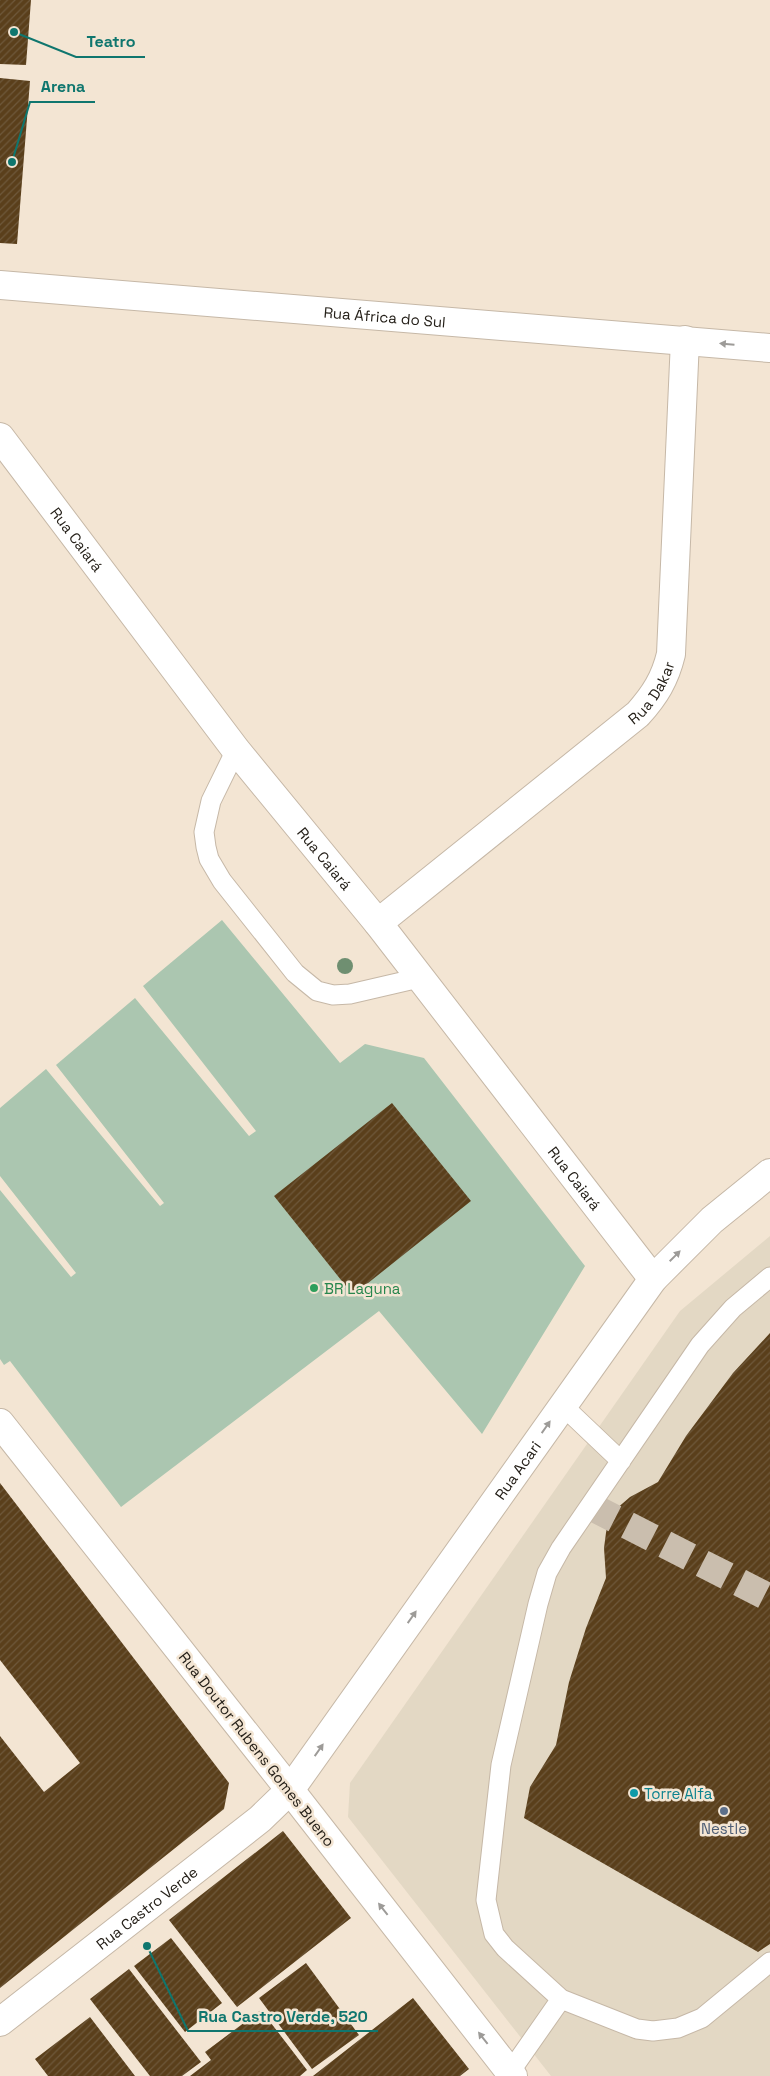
<svg xmlns="http://www.w3.org/2000/svg" width="770" height="2076" font-family="'Space Grotesk',sans-serif">
<style>
.commercial{fill:#e3d8c4}
.garden{fill:#abc6b0}
.building{fill:url(#building-hatch)}
.lines{fill:none;stroke-linecap:round;stroke-linejoin:round}
.pedestrian-tunnel{stroke:#cabeae;stroke-width:28;stroke-dasharray:28 14;stroke-linecap:butt}
.service-casing{stroke:#c6b8a7;stroke-width:21}
.minor-casing{stroke:#c6b8a7;stroke-width:30}
.tertiary-casing{stroke:#c6b8a7;stroke-width:30}
.service{stroke:#fff;stroke-width:19}
.minor{stroke:#fff;stroke-width:28}
.tertiary{stroke:#fff;stroke-width:28}
.tree{fill:#6f8f71}
.oneway{fill:#9d9b98}
.leisure-dot{fill:#2e9e5b;stroke:#f3e5d3;stroke-width:2}
.culture-dot{fill:#0f9aa8;stroke:#f3e5d3;stroke-width:2}
.service-dot{fill:#5c6f8a;stroke:#f3e5d3;stroke-width:2}
.labels{text-anchor:middle;dominant-baseline:central;stroke-width:5;stroke-linejoin:round;paint-order:stroke}
.street-label{font-size:15px;fill:#252019;stroke:#f3e5d3}
.leisure-label{font-size:15px;fill:#27864d;stroke:#f3e5d3;text-anchor:start}
.culture-label{font-size:15px;fill:#0d838f;stroke:#f3e5d3;text-anchor:start}
.service-label{font-size:15px;fill:#4e5e75;stroke:#f3e5d3}
.leader{fill:none;stroke:#0f766e;stroke-width:2}
.callout-dot{fill:#0f766e;stroke:#f3e5d3;stroke-width:2}
.callout-label{font-size:16px;text-anchor:middle;font-weight:bold;fill:#0f766e;stroke:#f3e5d3;stroke-width:5;stroke-linejoin:round;paint-order:stroke}
</style>
<defs>
<pattern id="building-hatch" width="6" height="6" patternUnits="userSpaceOnUse" patternTransform="scale(1.25)"><rect width="6" height="6" fill="#5a3f1b"/><path d="M-1 1l2-2M0 6l6-6M5 7l2-2" fill="none" stroke="#6e583b"/></pattern>
</defs>
<rect width="100%" height="100%" fill="#f3e5d3"/>
<!-- commercial -->
<path class="commercial" d="M770 1236V2076H551L348 1817 350 1783 680 1311Z"/>
<!-- garden -->
<path class="garden" d="M222 920 340 1063 365 1044 424 1058 585 1266 482 1434 379 1311 121 1507 10 1361 4 1365 0 1359V1190L71 1277 76 1273 0 1176V1108L46 1069 160 1206 164 1203 56 1065 135 998 249 1136 256 1131 143 986Z"/>
<!-- building -->
<path class="building" d="M0 0H31L26 65 0 64Z
M0 78 30 81 17 244 0 243Z
M392 1103 471 1201 353 1295 274 1196Z
M770 1333V1944L758 1952 524 1818 530 1787 556 1745 569 1682 586 1628 606 1578 604 1548 607 1525 615 1510 630 1497 658 1482 686 1436 733 1373Z
M0 1483 229 1783 224 1809 0 1988V1736L44 1792 80 1763 0 1660Z
M283 1831 351 1918 237 2007 169 1920Z
M171 1938 222 2003 185 2032 134 1966Z
M306 1963 359 2035 312 2069 259 1998Z
M129 1969 201 2062 182 2076H150L90 1999Z
M413 1998 469 2069 460 2076H313Z
M261 2010 307 2070 300 2076H190L211 2060 205 2052Z
M90 2017 135 2076H48L35 2059Z"/>
<g class="lines">
<!-- pedestrian-tunnel -->
<path class="pedestrian-tunnel" d="M590 1506 770 1598"/>
<defs>
<path id="service" d="M236 750 211 801 204 832 206 847 209 859 222 881 295 973 317 991 333 995 350 994 419 978
M770 1277 733 1308 700 1345 561 1548 547 1573 538 1604 501 1765 486 1900 494 1934 505 1948 561 1999 637 2029 653 2031 678 2028 702 2018 770 1962
M562 1405 621 1461
M510 2072 561 1999"/>
<g id="minor">
<path id="s1" d="M0 285 770 348"/>
<path id="s2" d="M0 437 236 750 378 923 653 1279"/>
<path id="s3" d="M378 923 638 714C655 695 665 679 671 654L685 340"/>
<path d="M0 1423 290 1790"/>
</g>
<g id="tertiary">
<path d="M290 1790 513 2076"/>
<path id="s4" d="M0 2022 260 1819 290 1790 653 1279 712 1220 770 1173"/>
</g>
</defs>
<!-- service casing -->
<use href="#service" class="service-casing"/>
<!-- minor casing -->
<use href="#minor" class="minor-casing"/>
<!-- tertiary casing -->
<use href="#tertiary" class="tertiary-casing"/>
<!-- service -->
<use href="#service" class="service"/>
<!-- minor -->
<use href="#minor" class="minor"/>
<!-- tertiary -->
<use href="#tertiary" class="tertiary"/>
</g>
<!-- trees -->
<circle class="tree" cx="345" cy="966" r="8"/>
<!-- one-way arrows -->
<defs><path id="oneway-solid" d="M-6-.8H1V-3.2L6.5 0L1 3.2V.8H-6Z" transform="scale(1.25)"/></defs>
<g class="oneway">
<use href="#oneway-solid" transform="translate(727 344) rotate(-175)"/>
<use href="#oneway-solid" transform="translate(675 1256) rotate(-45)"/>
<use href="#oneway-solid" transform="translate(546 1427) rotate(-55)"/>
<use href="#oneway-solid" transform="translate(412 1617) rotate(-55)"/>
<use href="#oneway-solid" transform="translate(319 1750) rotate(-55)"/>
<use href="#oneway-solid" transform="translate(383 1909) rotate(-128)"/>
<use href="#oneway-solid" transform="translate(483 2038) rotate(-128)"/>
</g>
<!-- markers -->
<circle class="leisure-dot" cx="314" cy="1288" r="5"/>
<circle class="culture-dot" cx="634" cy="1793" r="5"/>
<circle class="service-dot" cx="724" cy="1811" r="5"/>
<g class="labels">
<!-- street labels -->
<g class="street-label">
<text stroke="none"><textPath href="#s1" startOffset="386">Rua África do Sul</textPath></text>
<text stroke="none"><textPath href="#s2" startOffset="128">Rua Caiará</textPath></text>
<text stroke="none"><textPath href="#s3" startOffset="359">Rua Dakar</textPath></text>
<text stroke="none"><textPath href="#s2" startOffset="532">Rua Caiará</textPath></text>
<text stroke="none"><textPath href="#s2" startOffset="938">Rua Caiará</textPath></text>
<text stroke="none"><textPath href="#s4" startOffset="764">Rua Acari</textPath></text>
<text transform="translate(257 1749) rotate(52)">Rua Doutor Rubens Gomes Bueno</text>
<text stroke="none"><textPath href="#s4" startOffset="186">Rua Castro Verde</textPath></text>
</g>
<!-- leisure labels -->
<g class="leisure-label">
<text x="324" y="1288">BR Laguna</text>
</g>
<!-- culture labels -->
<g class="culture-label">
<text x="644" y="1793">Torre Alfa</text>
</g>
<!-- service labels -->
<g class="service-label">
<text x="724" y="1828">Nestle</text>
</g>
</g>
<!-- callouts -->
<path class="leader" d="M14 32L76 57H145M12 162L30 102H95M147 1946L188 2031H378"/>
<g class="callout-dot">
<circle cx="14" cy="32" r="5"/>
<circle cx="12" cy="162" r="5"/>
<circle cx="147" cy="1946" r="5"/>
</g>
<g class="callout-label">
<text x="111" y="47">Teatro</text>
<text x="63" y="92">Arena</text>
<text x="283" y="2022">Rua Castro Verde, 520</text>
</g>
</svg>
